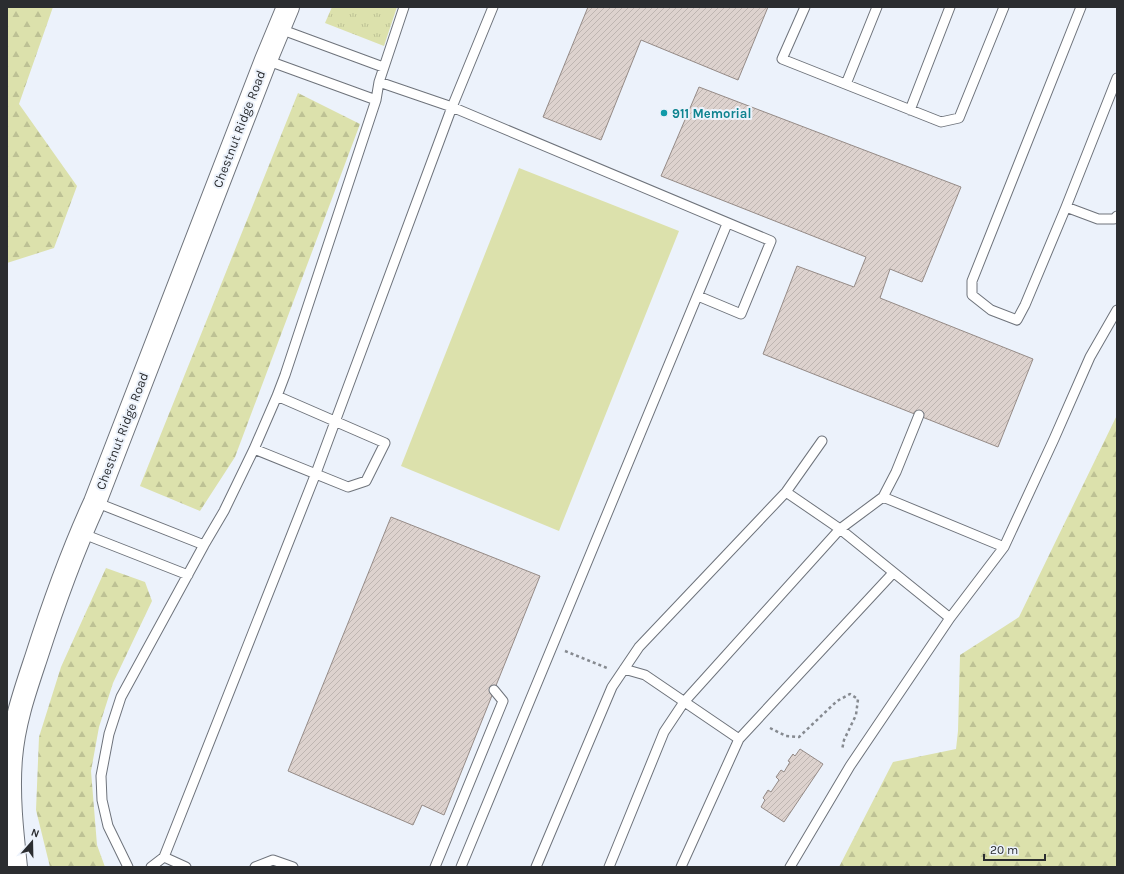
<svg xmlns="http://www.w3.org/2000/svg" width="1124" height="874" font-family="Karla,sans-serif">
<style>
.grass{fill:url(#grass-tufts)}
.forest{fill:url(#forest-firs)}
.park{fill:#dce1ac}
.building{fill:url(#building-hatch);stroke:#958b87}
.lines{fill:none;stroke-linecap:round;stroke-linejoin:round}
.lane-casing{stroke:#6e737b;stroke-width:11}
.secondary-casing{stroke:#6e737b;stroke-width:24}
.path{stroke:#868a90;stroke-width:2.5;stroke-dasharray:3 3;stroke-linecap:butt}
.lane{stroke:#fff;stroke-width:9}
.secondary{stroke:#fff;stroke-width:22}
.culture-dot{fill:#0f9aa8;stroke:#ecf2fb;stroke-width:1.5}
.labels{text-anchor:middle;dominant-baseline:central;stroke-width:4;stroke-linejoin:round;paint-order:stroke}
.culture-label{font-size:13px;font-weight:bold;fill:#0d838f;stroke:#ecf2fb;text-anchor:start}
.street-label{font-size:13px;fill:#2b2d30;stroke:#ecf2fb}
</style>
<defs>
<pattern id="grass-tufts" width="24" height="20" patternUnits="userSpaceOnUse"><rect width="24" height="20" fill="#dce1ac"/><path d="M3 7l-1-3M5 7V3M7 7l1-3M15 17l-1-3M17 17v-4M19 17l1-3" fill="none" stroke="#bdc194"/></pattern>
<pattern id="forest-firs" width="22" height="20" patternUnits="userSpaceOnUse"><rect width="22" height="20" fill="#dce1ac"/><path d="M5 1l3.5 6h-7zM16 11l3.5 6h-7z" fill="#bdc194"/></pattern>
<pattern id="building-hatch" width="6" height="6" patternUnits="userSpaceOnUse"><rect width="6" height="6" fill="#ddd2ce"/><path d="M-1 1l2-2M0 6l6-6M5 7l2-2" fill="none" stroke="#beb5b1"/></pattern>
</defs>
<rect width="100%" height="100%" fill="#ecf2fb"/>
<!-- grass -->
<path class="grass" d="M332 7H397L384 46 325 23Z"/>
<!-- forest -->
<path class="forest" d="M7 7H53L19 104 77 186 54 248 7 263Z
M298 93 360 124 235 457 200 511 140 486Z
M1117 415V867H839L893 762 956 749 958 731 960 655 1019 617Z
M106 568 145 582 152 601 113 683 99 727 91 771 97 845 105 867H50L36 810 39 737 61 667Z"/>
<!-- park -->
<path class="park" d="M519 168 679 231 559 531 401 466Z"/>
<!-- building -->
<path class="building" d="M588 7H768L738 80 641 40 601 140 543 117Z
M699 87 961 187 922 282 890 269 880 298 1033 359 998 447 763 354 797 266 854 287 866 257 661 176Z
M391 517 540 576 444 815 422 805 413 825 288 771Z
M800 749 823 764 784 822 761 807 765 800 763 798 768 790 771 792 779 780 776 777 781 770 784 772 790 762 788 761 793 754 795 756Z"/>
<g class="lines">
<defs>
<path id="lane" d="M805 7 782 59 941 122 959 118 1004 7
M1081 7 972 281V295L991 310 1017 320 1025 305 1066 207 1117 78
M280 29 383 67
M266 60 376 100
M379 82 452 107 771 241 741 314 698 296
M846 84 877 7
M910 110 950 7
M1066 207 1098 219H1114L1117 216
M254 449 348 487 366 481 385 443 277 396
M786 492 840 529 950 618
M883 497 1004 547
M95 502 204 545
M81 533 188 575
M624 669 645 675 739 739
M164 857 186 867
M128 867 108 826 102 800 101 776 109 734 121 697 204 545 224 511 254 449 277 396 285 375 376 100 379 82 404 7
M151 867 164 857 316 473 452 107 493 7
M255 867 273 860 293 867
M435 867 503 701 494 690
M461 867 727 224
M536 867 612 687 639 647 786 492 822 441
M609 867 664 732 684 702 840 529 883 497 896 472 919 415
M681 867 739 739 893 573
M790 867 850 766 950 618 1004 547 1054 439 1090 357 1117 310"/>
<path id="secondary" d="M16 867C12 831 8 794 11 758 14 722 25 691 36 658 53 605 72 552 95 502L266 60 288 7"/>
</defs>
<!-- lane casing -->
<use href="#lane" class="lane-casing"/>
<!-- secondary casing -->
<use href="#secondary" class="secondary-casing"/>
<!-- path -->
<path class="path" d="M565 651 607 668
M770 728 786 736 799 737 837 701 850 694 858 699 856 715 844 740 842 750"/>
<!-- lane -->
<use href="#lane" class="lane"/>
<!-- secondary -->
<use href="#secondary" class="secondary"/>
</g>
<!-- markers -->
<circle class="culture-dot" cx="664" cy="113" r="4"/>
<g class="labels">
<!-- culture labels -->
<g class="culture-label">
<text x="672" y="113">911 Memorial</text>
</g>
<!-- street labels -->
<g class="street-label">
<text transform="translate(239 129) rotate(-69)">Chestnut Ridge Road</text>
<text transform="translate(122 431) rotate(-69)">Chestnut Ridge Road</text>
</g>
</g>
<!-- border -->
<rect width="1124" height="874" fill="none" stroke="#2b2d30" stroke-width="16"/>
<!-- north arrow -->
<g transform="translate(32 842) rotate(20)" stroke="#ecf2fb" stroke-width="3" paint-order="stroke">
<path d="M0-3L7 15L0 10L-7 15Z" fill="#2b2d30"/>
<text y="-6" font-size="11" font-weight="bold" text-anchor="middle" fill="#2b2d30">N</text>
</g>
<!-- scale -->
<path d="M984 854v6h61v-6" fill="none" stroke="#2b2d30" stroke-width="2"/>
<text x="990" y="854" font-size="12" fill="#2b2d30" stroke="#ecf2fb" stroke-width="3" paint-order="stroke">20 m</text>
</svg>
